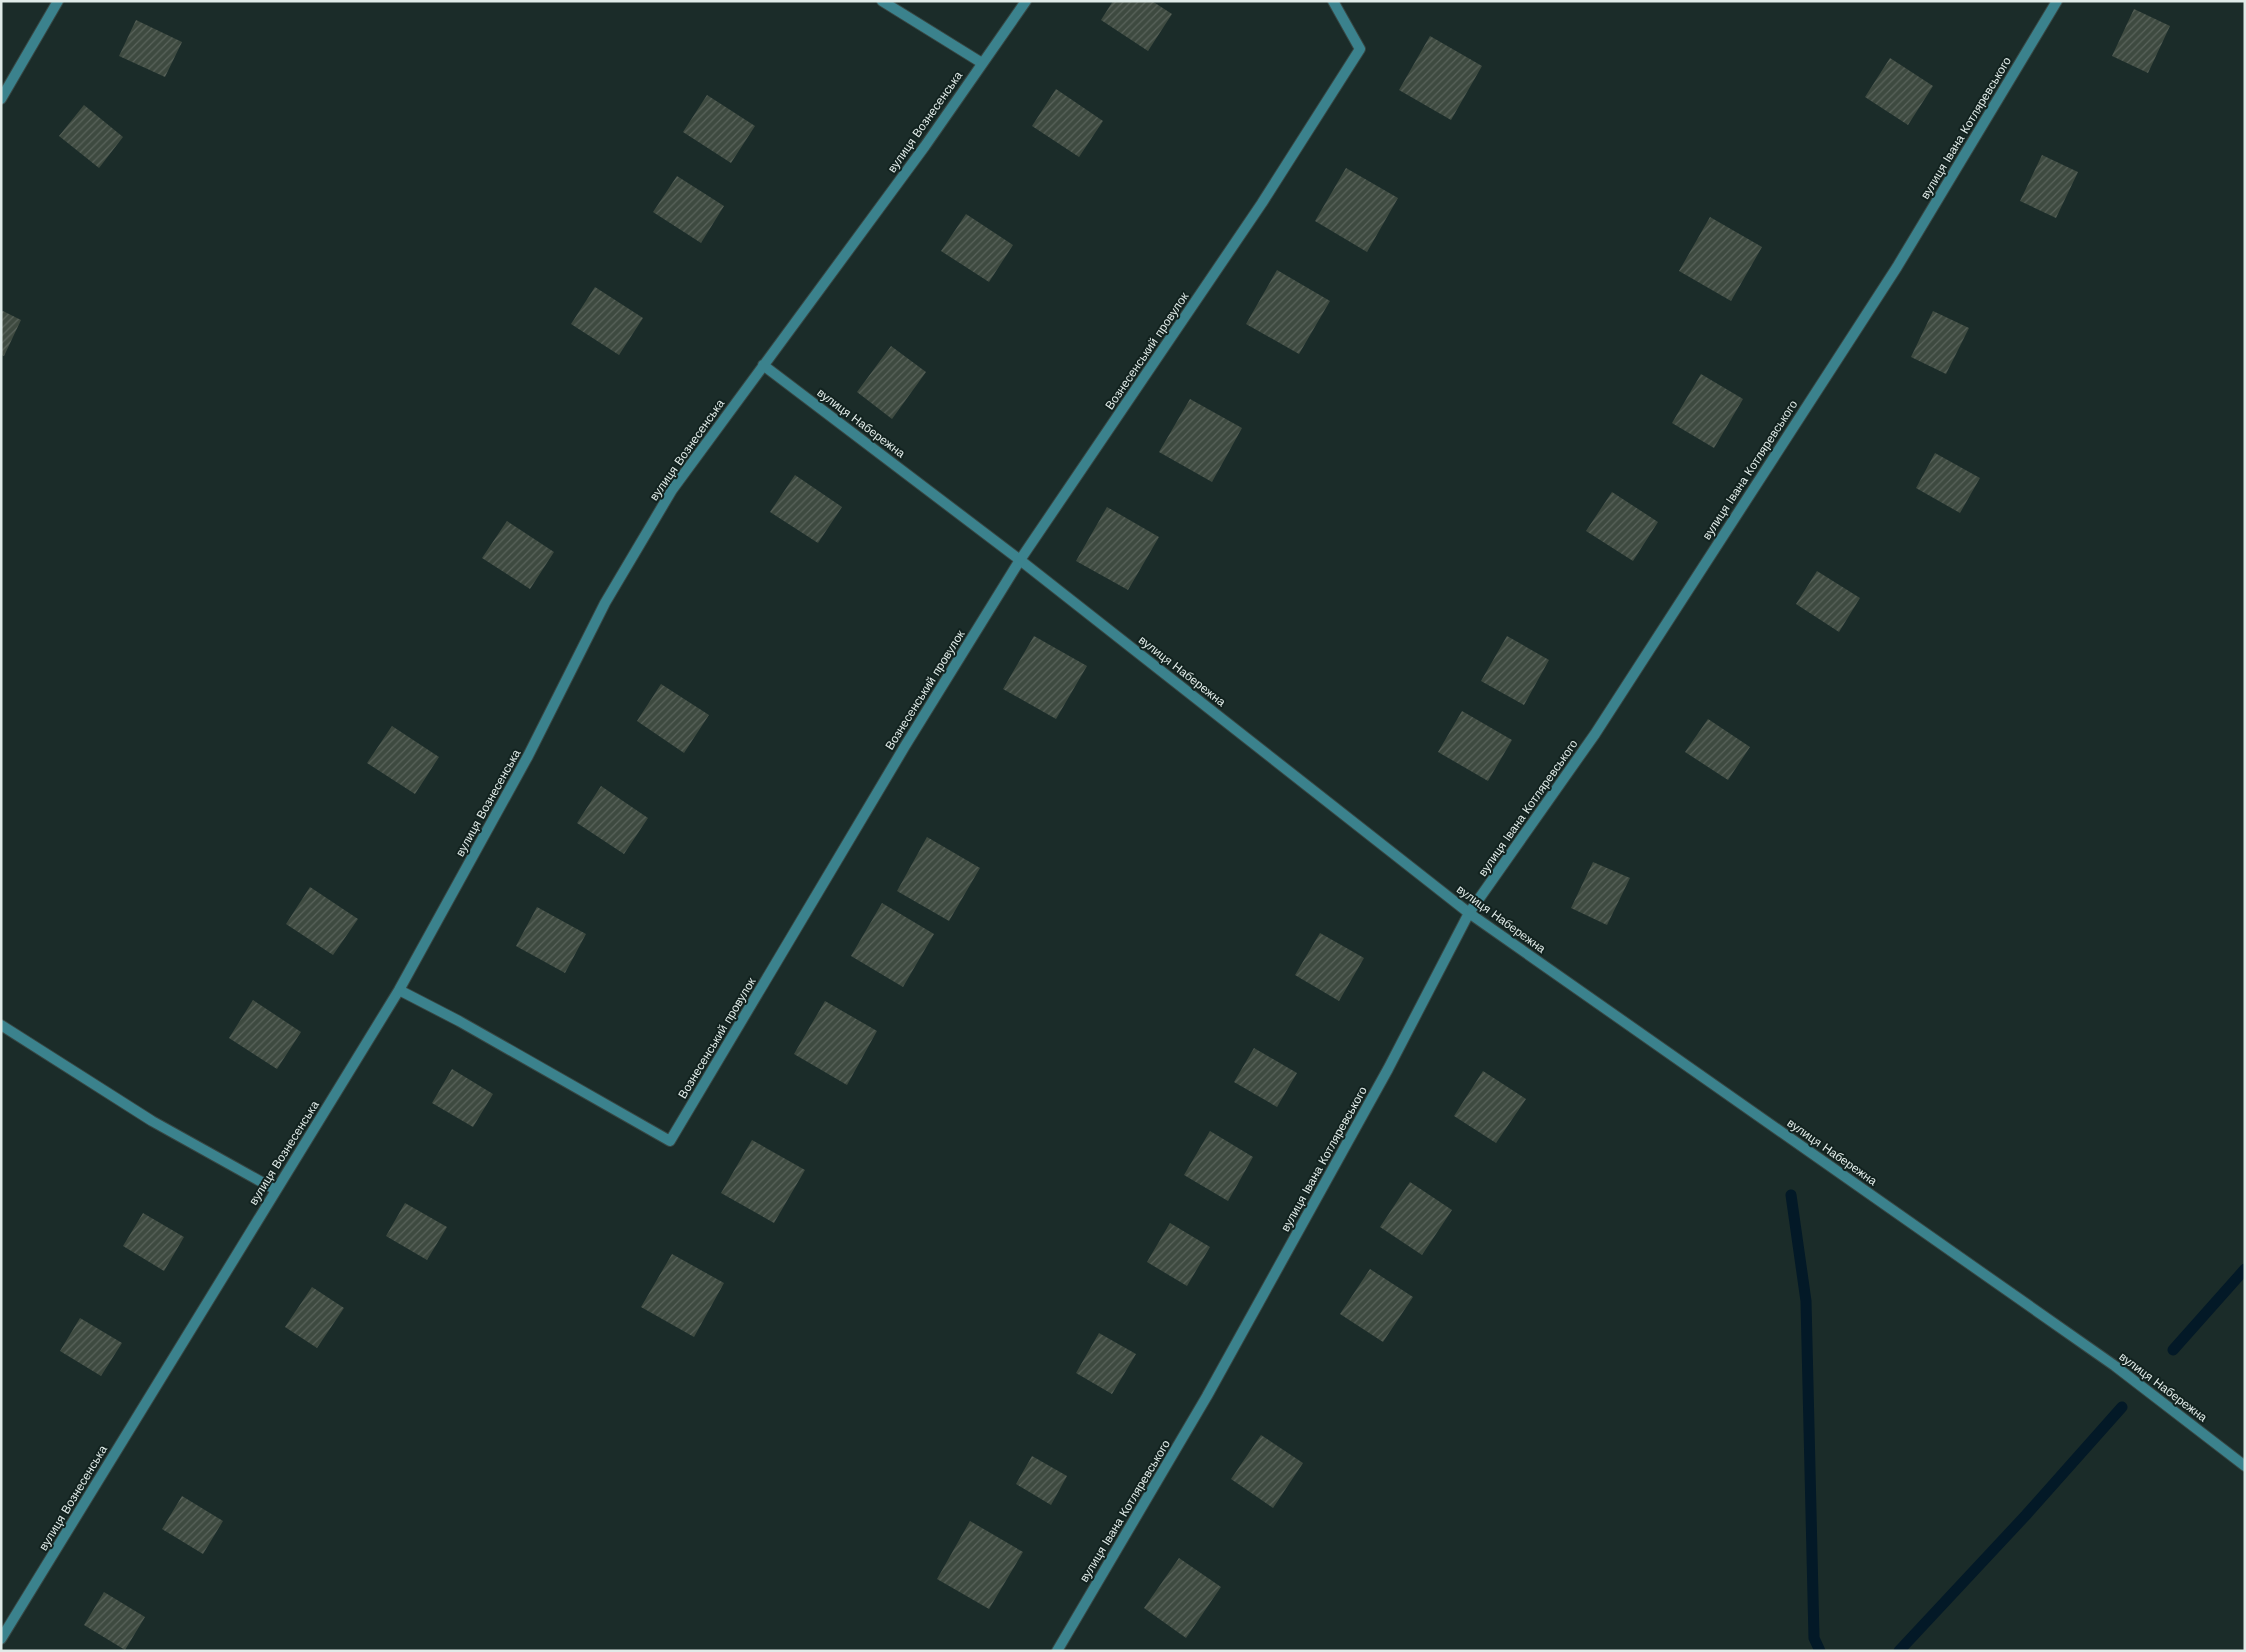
<svg xmlns="http://www.w3.org/2000/svg" width="2246" height="1652" font-family="'Work Sans',sans-serif">
<style>
.lines{fill:none;stroke-linecap:round;stroke-linejoin:round}
.stream{stroke:#031927;stroke-width:11}
.building{fill:url(#building-hatch)}
.lane-casing{stroke:#374744;stroke-width:12}
.street-casing{stroke:#374744;stroke-width:12}
.lane{stroke:#3b828d;stroke-width:10}
.street{stroke:#3b828d;stroke-width:10}
.labels{text-anchor:middle;dominant-baseline:central;stroke-width:4;stroke-linejoin:round;paint-order:stroke}
.street-label{font-size:12px;fill:#e0ebe8;stroke:#12221f}
</style>
<defs>
<pattern id="building-hatch" width="6" height="6" patternUnits="userSpaceOnUse" patternTransform="scale(1.25)"><rect width="6" height="6" fill="#3e4a40"/><path d="M-1 1l2-2M0 6l6-6M5 7l2-2" fill="none" stroke="#5a645c"/></pattern>
</defs>
<rect width="100%" height="100%" fill="#1b2c29"/>
<g class="lines">
<!-- stream -->
<path class="stream" d="M1791 1195 1806 1301 1814 1638 1820 1651
M2173 1350 2245 1269
M1899 1651 2026 1515 2122 1407"/>
</g>
<!-- building -->
<path class="building" d="M1113 1H1152L1172 14 1148 51 1101 20Z
M2134 9 2170 26 2148 73 2112 56Z
M136 20 182 42 165 77 119 56Z
M1430 36 1482 66 1451 120 1399 90Z
M1890 58 1933 86 1908 125 1865 97Z
M1056 89 1103 121 1079 157 1032 126Z
M707 95 755 126 731 163 683 132Z
M84 105 123 137 99 168 59 136Z
M2042 155 2078 172 2056 218 2020 201Z
M1346 168 1398 198 1367 252 1315 221Z
M677 176 724 206 701 243 653 212Z
M966 214 1013 245 989 282 941 251Z
M1710 217 1762 247 1731 301 1679 271Z
M1277 270 1330 301 1299 354 1246 324Z
M595 287 643 318 619 355 571 324Z
M1 310 21 320 4 356 1 355Z
M1933 311 1969 328 1946 374 1911 357Z
M891 346 926 372 892 419 857 392Z
M1701 374 1743 399 1714 448 1672 423Z
M1190 399 1242 428 1212 482 1159 452Z
M1935 453 1980 478 1960 513 1916 488Z
M795 475 842 507 818 543 770 512Z
M1612 492 1658 522 1633 561 1586 531Z
M1107 507 1159 537 1128 590 1076 561Z
M507 521 554 552 530 589 482 558Z
M1817 571 1860 598 1839 632 1796 604Z
M1034 636 1087 666 1056 719 1003 689Z
M1507 636 1549 660 1524 705 1481 681Z
M661 684 709 715 684 753 637 721Z
M1462 711 1512 740 1488 781 1438 752Z
M1708 719 1750 747 1728 780 1685 752Z
M392 726 439 757 415 794 367 763Z
M601 786 648 818 624 854 577 823Z
M927 837 980 868 949 921 897 891Z
M1593 862 1630 878 1607 925 1571 908Z
M310 887 358 919 333 955 286 924Z
M882 903 934 934 903 987 851 956Z
M537 907 586 934 565 973 516 946Z
M1320 933 1364 958 1339 1001 1295 975Z
M253 1000 301 1032 277 1069 229 1038Z
M825 1001 877 1031 847 1085 794 1054Z
M1254 1048 1297 1073 1277 1107 1234 1082Z
M452 1069 493 1094 473 1127 432 1103Z
M1483 1071 1526 1099 1496 1143 1454 1116Z
M1210 1131 1253 1157 1228 1201 1184 1175Z
M752 1140 805 1170 774 1223 721 1193Z
M1410 1182 1452 1210 1422 1255 1380 1227Z
M405 1203 447 1227 427 1260 386 1236Z
M143 1213 184 1237 164 1271 123 1246Z
M1170 1223 1210 1247 1187 1286 1147 1262Z
M672 1254 724 1283 694 1337 641 1307Z
M1370 1269 1413 1297 1383 1342 1340 1314Z
M312 1287 344 1308 317 1348 285 1327Z
M80 1318 122 1343 101 1376 60 1351Z
M1099 1333 1136 1354 1112 1394 1076 1373Z
M1261 1435 1303 1463 1273 1508 1231 1479Z
M1032 1456 1067 1476 1051 1505 1016 1484Z
M182 1496 223 1521 203 1554 162 1529Z
M970 1521 1023 1552 989 1609 937 1579Z
M1179 1558 1221 1587 1186 1638 1144 1608Z
M104 1592 145 1617 125 1650 84 1625Z"/>
<g class="lines">
<defs>
<path id="lane" d="M882 1 982 63"/>
<path id="street" d="M1 99 58 1
M763 365 1020 560 1469 913 2115 1366 2245 1466
M399 990 459 1021 670 1141 905 746 1020 560 1262 203 1360 49 1333 1
M1 1025 152 1121 276 1190
M1 1639 399 990 528 756 605 603 672 490 925 146 1026 1
M1057 1651 1207 1396 1388 1069 1469 913 1595 734 1897 267 2057 1"/>
</defs>
<!-- lane casing -->
<use href="#lane" class="lane-casing"/>
<!-- street casing -->
<use href="#street" class="street-casing"/>
<!-- lane -->
<use href="#lane" class="lane"/>
<!-- street -->
<use href="#street" class="street"/>
</g>
<g class="labels">
<!-- street labels -->
<g class="street-label">
<text transform="translate(925 122) rotate(-55)">вулиця Вознесенська</text>
<text transform="translate(1966 128) rotate(-59)">вулиця Івана Котляревського</text>
<text transform="translate(1147 351) rotate(-56)">Вознесенський провулок</text>
<text transform="translate(861 423) rotate(37)">вулиця Набережна</text>
<text transform="translate(687 450) rotate(-55)">вулиця Вознесенська</text>
<text transform="translate(1750 470) rotate(-57)">вулиця Івана Котляревського</text>
<text transform="translate(1182 671) rotate(38)">вулиця Набережна</text>
<text transform="translate(925 690) rotate(-58)">Вознесенський провулок</text>
<text transform="translate(488 803) rotate(-61)">вулиця Вознесенська</text>
<text transform="translate(1528 808) rotate(-55)">вулиця Івана Котляревського</text>
<text transform="translate(1501 919) rotate(36)">вулиця Набережна</text>
<text transform="translate(717 1038) rotate(-59)">Вознесенський провулок</text>
<text transform="translate(1832 1152) rotate(35)">вулиця Набережна</text>
<text transform="translate(284 1153) rotate(-58)">вулиця Вознесенська</text>
<text transform="translate(1324 1159) rotate(-61)">вулиця Івана Котляревського</text>
<text transform="translate(2163 1387) rotate(37)">вулиця Набережна</text>
<text transform="translate(73 1498) rotate(-59)">вулиця Вознесенська</text>
<text transform="translate(1125 1511) rotate(-59)">вулиця Івана Котляревського</text>
</g>
</g>
<!-- border -->
<rect width="2246" height="1652" fill="none" stroke="#e0ebe8" stroke-width="5"/>
</svg>
